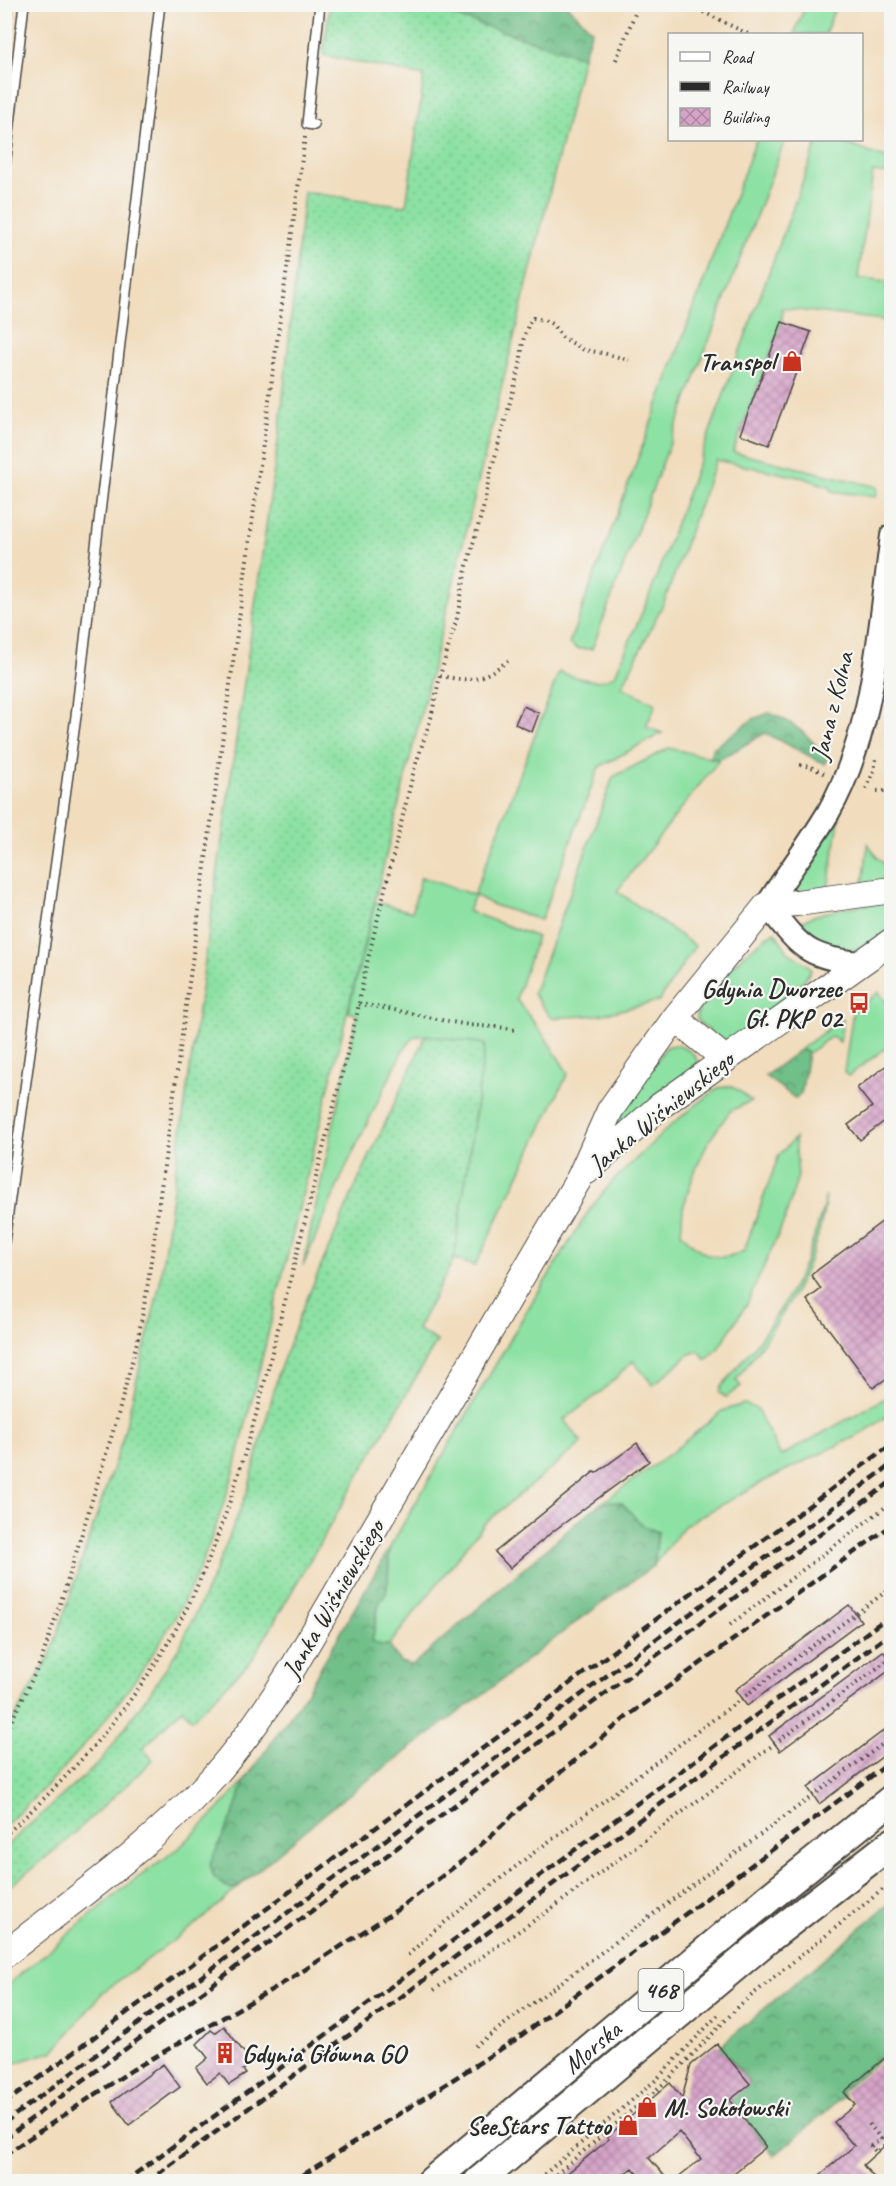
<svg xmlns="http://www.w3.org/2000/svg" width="896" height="2186" font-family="Caveat,sans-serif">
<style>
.grass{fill:#8ce1a3;stroke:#5c8667;stroke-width:1.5}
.forest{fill:url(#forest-crowns);stroke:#4e755a;stroke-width:1.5}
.garden{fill:url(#garden-dots);stroke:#5c8667;stroke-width:1.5}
.building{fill:url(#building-cross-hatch)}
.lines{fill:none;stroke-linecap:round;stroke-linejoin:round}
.service-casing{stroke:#494641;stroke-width:12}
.tertiary-casing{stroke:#494641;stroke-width:26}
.secondary-casing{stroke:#494641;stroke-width:28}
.primary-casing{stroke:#494641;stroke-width:32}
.path{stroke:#494641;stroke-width:4;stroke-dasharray:1.5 4.5;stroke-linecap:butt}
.service{stroke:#fff;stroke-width:9}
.tertiary{stroke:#fff;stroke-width:22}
.secondary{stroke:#fff;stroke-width:26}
.primary{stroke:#fff;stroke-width:28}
.rail{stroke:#2b2b2b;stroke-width:4.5;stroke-dasharray:9 4.5;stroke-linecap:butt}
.labels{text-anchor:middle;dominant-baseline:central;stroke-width:4.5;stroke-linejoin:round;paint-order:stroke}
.shield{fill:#f6f6f2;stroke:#686867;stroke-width:1.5}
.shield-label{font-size:24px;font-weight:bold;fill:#2b2b2b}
.poi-label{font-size:26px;font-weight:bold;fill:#2b2b2b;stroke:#f6f6f2;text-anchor:end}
.street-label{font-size:26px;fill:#2b2b2b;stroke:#f6f6f2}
</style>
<defs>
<pattern id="forest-crowns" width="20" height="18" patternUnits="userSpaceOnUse" patternTransform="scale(1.5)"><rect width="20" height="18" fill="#71bf89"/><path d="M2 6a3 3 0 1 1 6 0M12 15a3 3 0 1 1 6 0" fill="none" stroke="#5d9b70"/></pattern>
<pattern id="garden-dots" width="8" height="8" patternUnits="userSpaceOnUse" patternTransform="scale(1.5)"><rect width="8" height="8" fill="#8ce1a3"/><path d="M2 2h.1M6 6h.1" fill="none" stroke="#79c18c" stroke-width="1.8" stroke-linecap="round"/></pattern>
<pattern id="building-cross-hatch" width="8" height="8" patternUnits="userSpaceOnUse" patternTransform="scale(1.5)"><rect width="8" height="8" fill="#d6a3c8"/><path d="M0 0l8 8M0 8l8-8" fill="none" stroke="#ae85a3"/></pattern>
</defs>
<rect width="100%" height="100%" fill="#f6f6f2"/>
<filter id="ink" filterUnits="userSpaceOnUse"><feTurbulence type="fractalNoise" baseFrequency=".0167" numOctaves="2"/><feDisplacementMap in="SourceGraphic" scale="12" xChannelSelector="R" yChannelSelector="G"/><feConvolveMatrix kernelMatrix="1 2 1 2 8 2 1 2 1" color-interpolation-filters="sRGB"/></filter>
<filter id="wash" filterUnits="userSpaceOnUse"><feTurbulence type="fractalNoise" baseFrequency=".008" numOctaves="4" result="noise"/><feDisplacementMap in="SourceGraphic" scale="24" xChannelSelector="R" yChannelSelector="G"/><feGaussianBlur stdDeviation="1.35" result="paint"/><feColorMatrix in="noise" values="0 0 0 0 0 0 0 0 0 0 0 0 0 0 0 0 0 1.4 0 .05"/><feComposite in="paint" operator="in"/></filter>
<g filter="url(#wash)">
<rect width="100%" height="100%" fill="#f1ddbe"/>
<!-- grass -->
<path class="grass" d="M5 4 14 5 5 83 4 5Z
M806 4 836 5 825 34H794Z
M756 140H785L592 649H578L569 644Z
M818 140H835L891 160V174L873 172 858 278 891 283V321L782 308V322L733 452 878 487 876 497 831 491V487L804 478 716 460 665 600 622 687 656 704 646 727 662 733 599 767 541 920 493 905 475 895 468 911 537 937 516 999 545 1037 568 1073 475 1266 454 1259 485 1045 426 1035 414 1037 402 1052 345 1169 303 1266 357 1015 348 1012 375 902 412 912 421 877 474 895 559 672C578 677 597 687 615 675L648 599Z
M669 748 719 760 617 891 695 946 659 1001 599 1015 551 1018 533 994 613 777Z
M840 815 828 888 792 893 796 879Z
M868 844 877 857 891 870V879L863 884Z
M891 901V928C883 934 874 942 865 947 850 954 823 949 811 939 806 935 802 930 798 926 805 911 874 904 891 901Z
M775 932 788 952 809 966 811 970C790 1003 758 1025 726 1046L697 1020C695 996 754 943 775 932Z
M879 992 891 1009V1044L848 1076 844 1072 853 1011Z
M843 1018 840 1042 832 1036 808 1053 801 1049Z
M674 1045C685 1046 698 1054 698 1066L600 1152 615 1122 666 1047Z
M731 1086 741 1092 751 1101 730 1111 708 1142 693 1176 683 1208 681 1233C702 1255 715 1264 744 1251L779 1155 795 1138 798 1176 785 1219 747 1304 717 1350 706 1360 699 1351 690 1354 653 1385 633 1361 602 1391 564 1420 582 1443 484 1524 389 1645H381L372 1642 379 1603 386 1593 390 1547 526 1312 590 1209 611 1183 672 1124 718 1088Z
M826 1196C817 1269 779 1323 736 1380L741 1386 726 1397 719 1393 721 1387C750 1353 779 1317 799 1276 811 1251 819 1223 826 1196Z
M891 1395V1413L863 1433 768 1479 685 1525 654 1565 658 1532C652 1530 645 1528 640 1524 624 1509 625 1498 600 1504L667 1456 722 1411 744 1404 756 1408 781 1456Z
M245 1780 233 1815 232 1889 243 1883 200 1921 103 1992 54 2051 5 2066V1987L125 1887 179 1848 220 1808Z"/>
<!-- forest -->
<path class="forest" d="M419 5H566L592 30 583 57Z
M769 713C797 723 809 737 827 758L825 764 765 733 719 760 711 758 712 749 753 719Z
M801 1049 808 1053 801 1094 795 1098 765 1076Z
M611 1501 622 1503 642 1525 658 1532 654 1565 567 1629 486 1692 340 1801 243 1883 232 1889 224 1886 213 1876 210 1863 233 1815 245 1780 304 1696 390 1547 388 1581 386 1593 379 1603 372 1641 381 1645H389L400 1662 413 1665 585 1515 600 1504Z
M891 1902V2049L841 2092 844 2096 774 2156 730 2100 750 2083 719 2047Z"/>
<!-- garden -->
<path class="garden" d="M330 5H419L583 57 234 1472C220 1515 206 1559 185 1599 152 1662 108 1720 60 1772 42 1791 23 1808 5 1826V1733L50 1656 123 1437 159 1288 280 427 304 192 406 206 424 76 323 55Z
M426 1035 485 1044 454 1259 417 1329 437 1341 252 1660 192 1719 182 1709 143 1748 153 1760 65 1842 5 1890V1847L101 1761 151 1691 179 1648 215 1572 248 1490 279 1371 300 1315 353 1192Z"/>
<g id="blocks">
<!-- building -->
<path class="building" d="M782 322 811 332 769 445 740 434Z
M523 706 539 713 532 732 515 724Z
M891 1062V1116L860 1140 848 1125 872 1107 857 1088Z
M891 1215V1375L873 1388 807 1300 821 1289 811 1275Z
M637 1443 649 1461 552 1532 510 1568 495 1552 594 1472 596 1473Z
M849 1605 861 1621 747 1706 735 1690Z
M883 1651 891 1662V1669L780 1751 769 1736Z
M891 1725V1750L819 1804 808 1788Z
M224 2026 252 2063 243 2070 246 2074 229 2085 220 2073 207 2083 196 2068 208 2058 197 2044 211 2030 215 2033Z
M717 2044 750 2084 730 2100 766 2147 724 2181H673L701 2159 679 2132 649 2158 669 2181H644L633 2168 613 2181H558L609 2139 607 2137 670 2083 682 2098 691 2065Z
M891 2053V2140L863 2165 877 2181H813L854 2146 834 2122 855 2105 844 2092Z
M163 2064 180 2087 129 2125 112 2102Z"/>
</g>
</g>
<g filter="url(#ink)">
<use href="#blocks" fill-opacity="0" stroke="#494641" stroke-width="1.5"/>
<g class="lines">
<defs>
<path id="service" d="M314 125 307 124 320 4
M4 175 24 4
M4 1242 76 716 160 4"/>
<path id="tertiary" d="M861 963C805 958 800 946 767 905 787 874 809 845 828 813 875 731 879 628 892 536"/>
<path id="secondary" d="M675 1018 725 1059
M587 1171 660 1106 892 941
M4 1955C72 1901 145 1850 204 1787 239 1750 267 1709 294 1666L580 1177 610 1110 675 1018 767 905 797 903 892 890"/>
<g id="primary">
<path id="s1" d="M431 2182 769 1898 892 1799"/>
<path d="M478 2182 768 1939 892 1843"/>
</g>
</defs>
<!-- service casing -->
<use href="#service" class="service-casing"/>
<!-- tertiary casing -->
<use href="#tertiary" class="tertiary-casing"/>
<!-- secondary casing -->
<use href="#secondary" class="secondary-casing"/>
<!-- primary casing -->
<use href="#primary" class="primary-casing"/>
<!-- path -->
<path class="path" d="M687 4 748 34
M616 60 639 4
M440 676C474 682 479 681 508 661
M800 765 811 767 827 775
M866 789 874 771 876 759
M877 791H892
M359 1004C396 1009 432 1019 469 1025 485 1027 500 1026 515 1030
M730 1625 892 1502
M4 1736 41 1661 65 1589 118 1415 138 1338 147 1290 305 137
M4 1836C80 1768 151 1687 194 1593 222 1533 241 1468 259 1404L357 1014 365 971 414 770 431 718 440 676 457 618 466 569 484 505 489 478 520 366 523 341 528 325 533 318 544 320 552 324 562 337 584 350 603 353 629 360
M408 1955 435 1930 528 1857 892 1587
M434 1990 558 1904 892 1657
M475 2046 892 1737
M869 2124 881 2139 871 2146 876 2152 886 2144H892
M535 2182 656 2080 719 2014
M547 2182 669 2079 741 2004 892 1882"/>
<!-- service -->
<use href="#service" class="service"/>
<!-- tertiary -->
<use href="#tertiary" class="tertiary"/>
<!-- secondary -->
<use href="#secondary" class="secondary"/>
<!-- primary -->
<use href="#primary" class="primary"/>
<!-- rail -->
<path class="rail" d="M4 2104 892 1444
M4 2123 892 1464
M4 2139 892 1481
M4 2155 132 2070 292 1978 397 1910 470 1855 542 1788 629 1715 892 1525
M124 2182 338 2026 892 1614
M147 2182 385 2009 892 1632
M292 2182 515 2040 892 1761"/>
</g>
</g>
<!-- icons -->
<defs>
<symbol id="shop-bare" viewBox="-9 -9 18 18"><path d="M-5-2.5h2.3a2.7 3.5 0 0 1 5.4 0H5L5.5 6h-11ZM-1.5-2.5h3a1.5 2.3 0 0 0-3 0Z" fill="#c8321e" stroke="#f6f6f2" stroke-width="2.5" paint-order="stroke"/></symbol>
<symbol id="bus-bare" viewBox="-9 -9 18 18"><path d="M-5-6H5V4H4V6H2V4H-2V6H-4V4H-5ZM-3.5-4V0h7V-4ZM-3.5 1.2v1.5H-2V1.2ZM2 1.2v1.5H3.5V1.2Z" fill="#c8321e" stroke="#f6f6f2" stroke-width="2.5" paint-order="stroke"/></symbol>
<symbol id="building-bare" viewBox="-9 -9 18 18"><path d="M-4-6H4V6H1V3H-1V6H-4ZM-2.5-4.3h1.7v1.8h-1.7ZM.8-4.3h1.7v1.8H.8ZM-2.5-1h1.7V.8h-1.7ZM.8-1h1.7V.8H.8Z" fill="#c8321e" stroke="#f6f6f2" stroke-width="2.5" paint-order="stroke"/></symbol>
</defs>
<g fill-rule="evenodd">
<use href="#shop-bare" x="777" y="346" width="30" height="30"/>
<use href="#bus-bare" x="844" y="988" width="30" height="30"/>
<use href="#building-bare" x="210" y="2038" width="30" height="30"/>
<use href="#shop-bare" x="632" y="2092" width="30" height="30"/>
<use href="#shop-bare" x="613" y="2110" width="30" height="30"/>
</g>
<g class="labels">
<!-- shield labels -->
<rect class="shield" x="638.5" y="1969" width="45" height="42" rx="4.5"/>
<g class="shield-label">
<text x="661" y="1990">468</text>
</g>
<!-- poi labels -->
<g class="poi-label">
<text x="775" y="361">Transpol</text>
<text x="842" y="988">Gdynia Dworzec<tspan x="842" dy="30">Gł. PKP 02</tspan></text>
<text x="242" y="2053" text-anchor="start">Gdynia Główna GO</text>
<text x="664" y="2107" text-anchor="start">M. Sokołowski</text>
<text x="611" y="2125">SeeStars Tattoo</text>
</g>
<!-- street labels -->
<g class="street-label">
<text transform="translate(832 706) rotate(-76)">Jana z Kolna</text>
<text transform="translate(661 1112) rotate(-39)">Janka Wiśniewskiego</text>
<text transform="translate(333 1599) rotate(-60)">Janka Wiśniewskiego</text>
<text stroke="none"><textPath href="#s1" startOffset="210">Morska</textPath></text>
</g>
</g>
<!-- margin -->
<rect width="896" height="2186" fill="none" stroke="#f6f6f2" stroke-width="24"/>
<!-- legend -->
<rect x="668" y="33" width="195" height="108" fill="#f6f6f2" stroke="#a5a5a2" stroke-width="1.5"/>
<rect x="680" y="52" width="30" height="9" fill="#ffffff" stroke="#a5a5a2" stroke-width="1.5"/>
<text x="722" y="63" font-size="18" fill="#2b2b2b">Road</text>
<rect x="680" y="82" width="30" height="9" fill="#2b2b2b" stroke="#a5a5a2" stroke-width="1.5"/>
<text x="722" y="93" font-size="18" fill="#2b2b2b">Railway</text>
<rect x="680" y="108" width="30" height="18" fill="url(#building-cross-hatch)" stroke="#a5a5a2" stroke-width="1.5"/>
<text x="722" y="123" font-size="18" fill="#2b2b2b">Building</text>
</svg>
